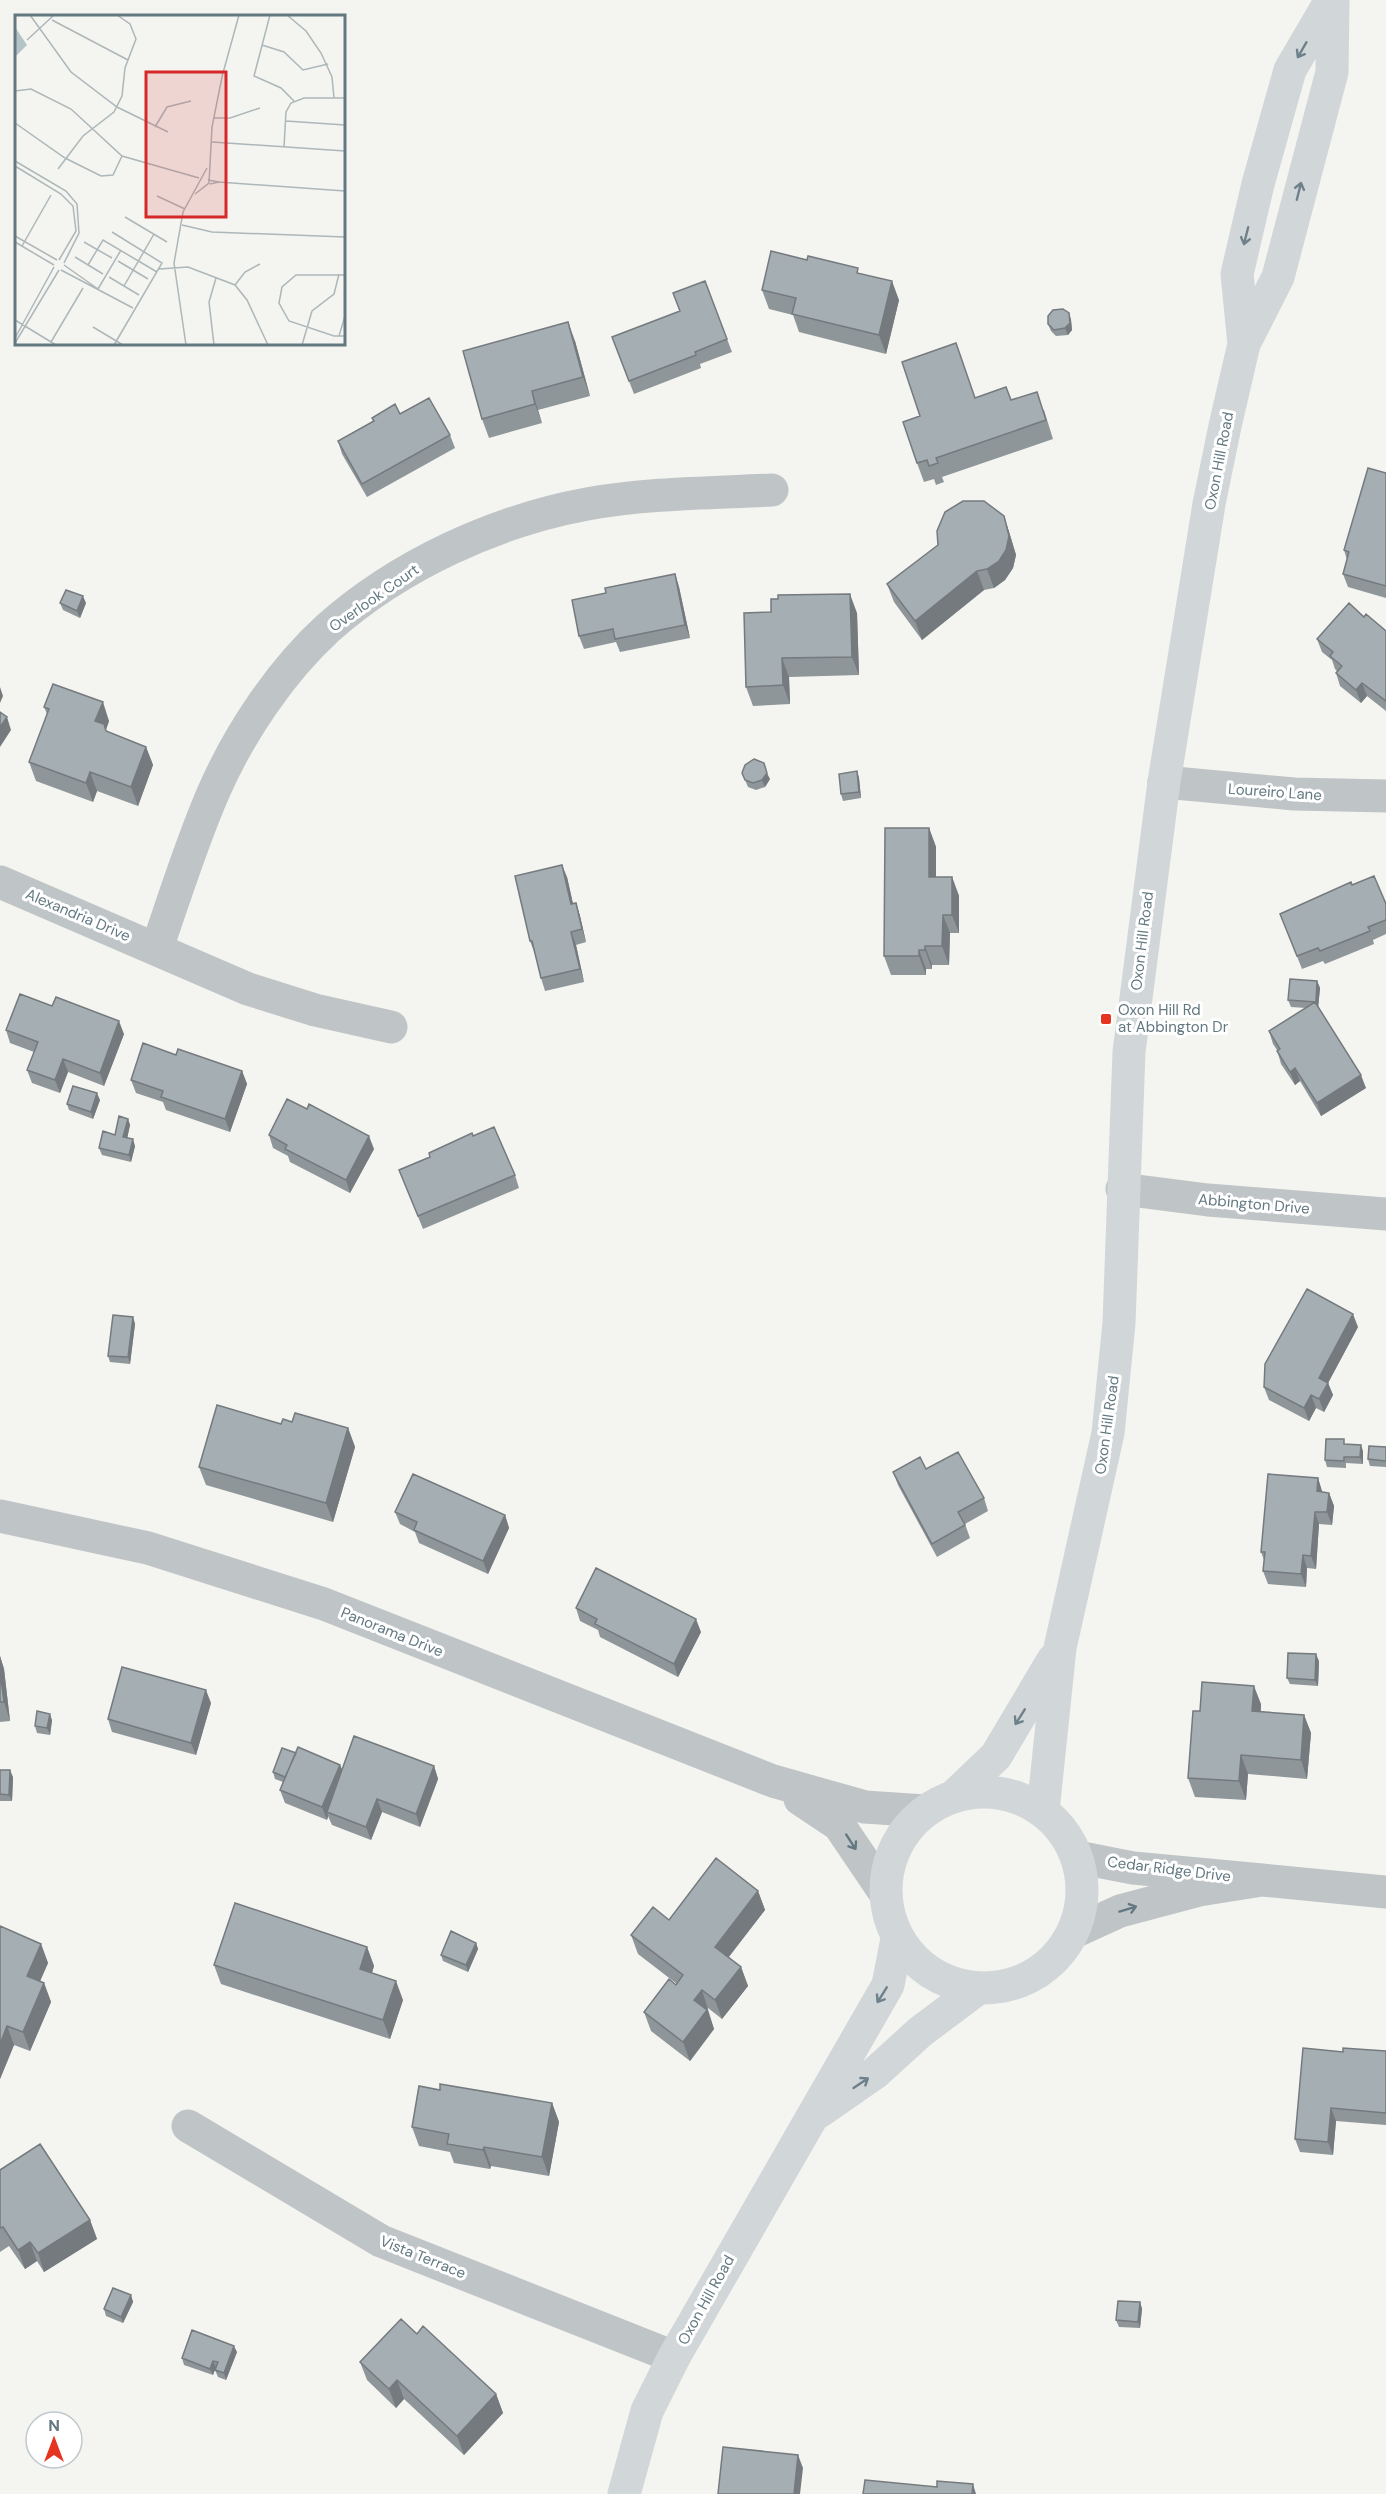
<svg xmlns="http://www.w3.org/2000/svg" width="1386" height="2494" font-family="'DM Sans',sans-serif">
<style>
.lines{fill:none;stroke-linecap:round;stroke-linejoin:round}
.minor{stroke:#bfc4c6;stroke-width:33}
.major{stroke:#d1d6d9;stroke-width:33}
.wall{fill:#8e969a}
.shaded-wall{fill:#747a7d}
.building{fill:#a5afb3;stroke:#747a7d;stroke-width:1.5}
.oneway{stroke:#6e818a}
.oneway2{stroke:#637881}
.poi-dot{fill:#e5341f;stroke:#fff;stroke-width:2}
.labels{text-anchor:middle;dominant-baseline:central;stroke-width:6;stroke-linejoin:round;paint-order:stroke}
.street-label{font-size:15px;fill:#637881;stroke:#fff}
.poi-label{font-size:15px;fill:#637881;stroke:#fff;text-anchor:start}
.inset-road{fill:none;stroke:#adb7ba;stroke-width:1.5}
.view{fill:#d62828;fill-opacity:0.15;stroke:#d62828;stroke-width:3}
.inset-edge{fill:none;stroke:#637881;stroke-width:3}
</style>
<rect width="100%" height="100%" fill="#f4f4f0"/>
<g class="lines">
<!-- minor -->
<path class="minor" d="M1164 782 1294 794 1386 796
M0 882 248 989 315 1010 391 1027
M157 948C175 896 192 841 214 791 240 732 281 671 328 628 399 565 495 521 587 504 648 493 711 493 772 490
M1122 1189 1208 1200 1386 1214
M0 1516 148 1548 324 1604 773 1781 865 1807 925 1811
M800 1799 839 1825 885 1893
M1262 1880 1386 1892
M1074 1932 1120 1911 1199 1890 1262 1880 1133 1868 1077 1857
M188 2126 381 2241 674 2357"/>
<!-- major -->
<path class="major" d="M1244 344 1237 274 1258 184 1290 70 1331 0
M886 1890a98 98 0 1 1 196 0a98 98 0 1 1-196 0Z
M953 1797 996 1756 1053 1660
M1043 1811 1060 1648 1108 1433 1119 1323 1129 1052 1164 782 1209 504 1225 426 1244 344 1278 277 1332 72 1333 0
M819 2112 875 2073 920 2032 976 1990
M624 2494 647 2411 674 2357 888 1985 897 1939"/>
</g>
<!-- wall -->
<path class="wall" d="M860 273 899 300 886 354 799 332 793 315 769 309 762 290Z
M705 281 732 352 700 364 701 368 634 394 612 337 680 311Z
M1069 313 1071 320 1072 330 1068 335 1056 336 1051 331 1048 324Z
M575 341 590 396 538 410 542 423 489 438 482 419Z
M975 398 1012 400 1044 410 1053 439 942 477 944 482 936 485 934 479 924 482 917 463Z
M372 418 450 435 455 448 367 497 342 454 338 441 373 421Z
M1386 473V598L1348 587 1343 574 1347 560 1344 550Z
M1004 516 1010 535 1016 555 1013 568 1005 580 994 588 984 590 922 640 894 602 887 584Z
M675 574 679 587 690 638 620 652 616 642 584 649 579 636 606 593Z
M60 603H86L80 618 63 610Z
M744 613H857L859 675 789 677 790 704 753 706 746 687Z
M1364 617 1386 631V711L1367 696 1361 703 1340 686 1336 673 1337 671 1335 669 1332 660 1322 652 1317 639Z
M44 707 109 721 106 730V731L146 747 153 765 138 806 97 791 93 802 36 781 29 762 47 714Z
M857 771 859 778 861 798 843 801 841 794Z
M742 773 770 779 765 787 756 790 748 787Z
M929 828 936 847V877H952L959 896V933H950L949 965H932V969H926V975H891L884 956Z
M567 877 573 904 576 903 580 916 586 942 576 945 584 982 545 991 541 978 535 954 530 941Z
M1352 885 1386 904V934L1373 940 1374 944 1325 964 1323 961 1302 969 1280 914Z
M1317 981 1320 988 1318 1008 1366 1088 1321 1116 1300 1081 1295 1085 1281 1064 1277 1050 1273 1044 1269 1031 1306 1008 1291 1007 1288 1000Z
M6 1030 124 1034 104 1086 68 1072 60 1093 32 1083 27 1070 34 1052 10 1043Z
M176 1055 242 1071 247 1084 230 1132 166 1110 163 1102 136 1093 131 1080Z
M100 1100 93 1119 69 1110 67 1104Z
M128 1119 130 1125 127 1138 135 1146 131 1162 102 1155 99 1148 115 1135Z
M269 1135 374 1149 350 1193 290 1162 288 1156 273 1148Z
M473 1136 515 1175 519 1188 423 1229 399 1170 430 1157Z
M133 1317 135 1324 130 1364 110 1362 108 1356Z
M1358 1327 1328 1383 1333 1395 1324 1412 1316 1408 1309 1421 1269 1400 1264 1387Z
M292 1422 348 1428 355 1447 333 1522 206 1485 199 1467 281 1424Z
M1346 1444 1363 1451V1464L1346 1463V1468L1327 1467 1325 1460Z
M1386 1447V1467L1370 1466 1368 1459Z
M926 1469 984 1498 988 1511 965 1524 970 1538 937 1557 898 1485 893 1472Z
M1318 1478 1322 1492 1329 1493 1334 1506 1332 1525 1319 1524 1316 1569 1307 1568 1306 1587 1268 1584 1263 1571 1264 1560 1261 1552Z
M395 1512 505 1515 509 1528 488 1574 419 1543 415 1532 400 1524Z
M576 1608 701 1632 678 1677 600 1637 598 1630 580 1621Z
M0 1656 4 1669 10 1721 0 1722Z
M1319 1661 1318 1686 1290 1684 1287 1678Z
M211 1703 196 1755 112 1732 108 1719Z
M1261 1704V1712L1304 1715 1311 1733 1307 1779 1248 1774 1246 1800 1195 1797 1188 1778 1200 1711Z
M52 1720 50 1735 37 1733 35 1726Z
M296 1753 340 1765 342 1769 434 1766 438 1779 420 1827 382 1812 371 1840 332 1825 328 1816 327 1820 285 1803 280 1790 283 1782 275 1779 273 1772Z
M0 1770 13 1777 12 1801H0Z
M758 1891 765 1910 728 1957 741 1967 748 1986 722 2019 708 2008 707 2010 714 2029 690 2061 651 2031 644 2012 677 1984 638 1954 631 1935 669 1920Z
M0 1926 41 1944 48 1963 40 1981 44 1983 51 2002 30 2051 14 2045 0 2079Z
M476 1943 478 1949 468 1972 443 1961 441 1955Z
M367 1947 374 1966 372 1973 403 2000 390 2039 221 1984 214 1965Z
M1386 2051V2125L1336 2121 1333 2155 1300 2152 1295 2139 1343 2052Z
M440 2090 552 2103 559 2122 549 2176 491 2166 490 2169 454 2163 450 2152 419 2146 412 2127Z
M0 2170 90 2220 97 2239 44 2272 37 2261 25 2269 9 2246 0 2252Z
M131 2295 133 2302 123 2323 106 2316 104 2309Z
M1140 2302 1142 2309 1140 2328 1119 2327 1116 2320Z
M417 2334 496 2394 503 2413 464 2455 404 2399 396 2408 367 2380 360 2362Z
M237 2352 226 2380 218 2377 215 2370 216 2367 213 2375 184 2365 182 2358Z"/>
<!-- shaded-wall -->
<path class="shaded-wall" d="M892 281 899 300 886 354 879 335Z
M1069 313 1071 320 1072 330 1068 335 1065 328Z
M568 322 575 341 590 396 583 377Z
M532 391 538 410 542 423 535 404Z
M1004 516 1010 535 1016 555 1013 568 1005 580 994 588 987 569Z
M977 571 984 590 922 640 915 621Z
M675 574 679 587 690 638 685 625Z
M850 594 857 613 859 675 852 657Z
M83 596 86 603 80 618 77 611Z
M782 658 789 677 790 704 783 685Z
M1362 683 1367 696 1361 703 1356 690Z
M0 687 3 696 0 703Z
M103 702 109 721 102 740 95 721Z
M7 717 11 730 0 747V727Z
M146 747 153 765 138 806 131 787Z
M857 771 859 778 861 798 859 792Z
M90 772 97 791 93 802 86 783Z
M767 773 770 779 765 787 762 780Z
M929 828 936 847V896L929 877Z
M562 865 567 877 576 917 571 904Z
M952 877 959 896V933L952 915Z
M576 903 580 916 586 942 582 929Z
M943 915 950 933 949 965 942 946Z
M571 932 576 945 584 982 580 969Z
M925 946 932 965V969L925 950Z
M919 950 926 969V975L919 956Z
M1317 981 1320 988 1318 1008 1316 1002Z
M119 1021 124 1034 104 1086 100 1073Z
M63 1059 68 1072 60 1093 55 1080Z
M1295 1068 1300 1081 1295 1085 1290 1072Z
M242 1071 247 1084 230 1132 225 1119Z
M1361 1075 1366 1088 1321 1116 1317 1103Z
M97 1093 100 1100 93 1119 91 1112Z
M128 1119 130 1125 126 1144 123 1137Z
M369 1136 374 1149 350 1193 346 1180Z
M133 1139 135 1146 131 1162 129 1155Z
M1353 1314 1358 1327 1328 1383 1333 1395 1324 1412 1319 1399V1378Z
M133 1317 135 1324 130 1364 128 1357Z
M1311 1395 1316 1408 1309 1421 1304 1408Z
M348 1428 355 1447 333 1522 326 1503Z
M1361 1445 1363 1451V1464L1360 1457Z
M1318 1478 1322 1491 1321 1504 1317 1491Z
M1329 1493 1334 1506 1332 1525 1327 1512Z
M1315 1512 1319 1524 1316 1569 1311 1556Z
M505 1515 509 1528 488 1574 483 1561Z
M1303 1555 1307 1568 1306 1587 1301 1574Z
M696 1619 701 1632 678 1677 674 1664Z
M1316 1654 1319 1661 1318 1686 1315 1680Z
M0 1656 4 1669 10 1721 4 1702 0 1671Z
M1254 1686 1261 1704 1259 1730 1252 1711Z
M206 1690 211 1703 196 1755 191 1743Z
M50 1714 52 1720 50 1735 47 1728Z
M1304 1715 1311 1733 1307 1779 1301 1760Z
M1241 1755 1248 1774 1246 1800 1239 1781Z
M340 1765 345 1778 327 1812 328 1816 327 1820 322 1807Z
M434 1766 438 1779 420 1827 416 1814Z
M10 1770 13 1777 12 1801 9 1795Z
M377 1799 382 1812 371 1840 366 1827Z
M758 1891 765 1910 722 1966 715 1947Z
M476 1943 478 1949 468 1972 466 1965Z
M41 1944 48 1963 34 1995 27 1976Z
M367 1947 374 1966 367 1988 360 1969Z
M741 1967 748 1986 722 2019 715 2000Z
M396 1981 403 2000 390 2039 383 2020Z
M44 1983 51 2002 30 2051 23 2032Z
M702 1990 714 2029 690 2061 683 2042 694 2000Z
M7 2026 14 2045 0 2079V2044Z
M552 2103 559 2122 549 2176 542 2157Z
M1331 2108 1336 2121 1333 2155 1328 2142Z
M484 2147 491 2166 490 2169 483 2150Z
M90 2220 97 2239 44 2272 38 2253Z
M30 2242 37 2261 25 2269 18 2250Z
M131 2295 133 2302 123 2323 121 2317Z
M1140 2302 1142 2309 1140 2328 1138 2322Z
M234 2346 237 2352 226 2380 224 2373Z
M213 2361 216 2367 213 2375 210 2369Z
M397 2380 404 2399 396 2408 389 2389Z
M496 2394 503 2413 464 2455 457 2436Z
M798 2455 803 2468 800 2494H794Z
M973 2484 976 2494H972Z"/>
<!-- building -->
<path class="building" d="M771 251 807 260 808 256 858 268 857 273 892 281 879 335 792 314 796 298 762 290Z
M705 281 727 339 695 352 696 355 629 381 612 337 680 311 673 293Z
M1063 309 1069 313 1070 323 1065 328 1054 330 1048 324V316L1053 310Z
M568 322 583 377 532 391 535 404 482 419 463 351Z
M956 343 975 398 1006 387 1011 400 1037 392 1046 420 936 458 938 463 929 466 927 460 917 463 903 422 920 416 902 362Z
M429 398 450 435 362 484 338 441 374 421 372 418 395 404 400 414Z
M1368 468 1386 473V586L1343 574 1349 552 1344 550Z
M963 501H984L1004 516 1009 536 1006 550 999 561 987 569 977 571 915 621 887 584 938 545 937 531 945 512Z
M675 574 685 625 615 639 613 629 579 636 572 600 606 593 605 588Z
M66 590 83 596 77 611 60 603Z
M850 594 852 657 782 658 783 685 746 687 744 613 771 612V599H778V595Z
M1349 603 1364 617 1366 614 1386 631V701L1362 683 1356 690 1336 673 1342 666 1330 656 1333 652 1317 639Z
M53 684 103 702 95 721 104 724 106 731 146 747 131 787 90 772 86 783 29 762 49 709 44 707Z
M0 712 7 717 0 727Z
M754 759 764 763 767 773 762 780 753 783 745 780 742 773 745 765Z
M857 771 859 792 841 794 839 774Z
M885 828H929V877H952V915H943L942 946H925V950H919V956H884Z
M562 865 571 904 576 903 582 929 571 932 580 969 541 978 532 941H530L515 876Z
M1374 876 1386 904V920L1368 927 1370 931 1320 951 1318 948 1297 956 1280 914 1351 882 1352 885Z
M1290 979 1317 981 1316 1002 1288 1000Z
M20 994 52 1006 56 997 119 1021 100 1073 63 1059 55 1080 27 1070 38 1042 6 1030Z
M1315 1002 1361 1075 1317 1103 1295 1068 1290 1072 1277 1051 1280 1049 1269 1031Z
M143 1043 176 1055 178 1049 242 1071 225 1119 161 1097 163 1091 131 1080Z
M73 1086 97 1093 91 1112 67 1104Z
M287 1099 307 1109 309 1104 369 1136 346 1180 285 1149 287 1145 269 1135Z
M119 1116 128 1119 123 1137 133 1139 129 1155 99 1148 103 1131 115 1135Z
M494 1127 515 1175 418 1216 399 1170 430 1157 429 1153 472 1133 473 1136Z
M1307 1289 1353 1314 1319 1378 1328 1383 1319 1399 1311 1395 1304 1408 1264 1387 1265 1364Z
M113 1315 133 1317 128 1357 108 1356Z
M217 1405 281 1424 283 1419 292 1422 295 1413 348 1428 326 1503 199 1467Z
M1326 1439H1344V1444L1361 1445 1360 1457H1344V1461L1325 1460Z
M1369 1446 1386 1447V1461L1368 1459Z
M958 1452 984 1498 958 1512 965 1525 932 1544 893 1472 920 1457 926 1469Z
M413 1474 505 1515 483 1561 414 1530 417 1522 395 1512Z
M1268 1474 1318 1478 1317 1491 1329 1493 1327 1512H1315L1311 1556 1303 1555 1301 1574 1263 1571 1265 1552H1261Z
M596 1568 696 1619 674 1664 595 1624 597 1619 576 1608Z
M1288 1653 1316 1654 1315 1680 1287 1678Z
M122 1667 206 1690 191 1743 108 1719Z
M0 1671 4 1702H0Z
M1202 1682 1254 1686 1252 1711 1304 1715 1301 1760 1241 1755 1239 1781 1188 1778 1193 1711H1200Z
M37 1711 50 1714 47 1728 35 1726Z
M354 1736 434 1766 416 1814 377 1799 366 1827 327 1812Z
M298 1747 340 1765 322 1807 280 1790Z
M282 1748 296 1753 285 1777 273 1772Z
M0 1770H10L9 1795 0 1794Z
M716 1858 758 1891 715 1947 741 1967 715 2000 702 1990 694 2000 707 2010 683 2042 644 2012 669 1979 676 1985 683 1975 631 1935 653 1907 669 1920Z
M235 1903 367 1947 360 1969 396 1981 383 2020 214 1965Z
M0 1926 41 1944 27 1976 44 1983 23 2032 7 2026 0 2044Z
M451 1931 476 1943 466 1965 441 1955Z
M1303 2048 1343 2052V2048L1386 2051V2113L1331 2108 1328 2142 1295 2139Z
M440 2084 552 2103 542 2157 484 2147 483 2150 447 2144 449 2134 412 2127 419 2086 440 2090Z
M40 2144 90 2220 38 2253 30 2242 18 2250 3 2227 0 2228V2170Z
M113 2288 131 2295 121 2317 104 2309Z
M1118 2301 1140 2302 1138 2322 1116 2320Z
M401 2319 417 2334 423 2326 496 2394 457 2436 397 2380 389 2389 360 2362Z
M192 2330 234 2346 224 2373 215 2370 218 2362 213 2361 210 2369 182 2358Z
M723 2447 798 2455 794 2494H718Z
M865 2480 937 2487V2481L973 2484 972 2494H863Z"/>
<!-- one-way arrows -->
<defs><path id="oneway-shaft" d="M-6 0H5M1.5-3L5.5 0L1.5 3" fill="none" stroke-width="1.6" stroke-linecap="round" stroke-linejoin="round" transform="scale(1.5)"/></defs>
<g class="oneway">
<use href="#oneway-shaft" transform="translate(1302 50) rotate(120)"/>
<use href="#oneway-shaft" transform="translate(1299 191) rotate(-76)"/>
<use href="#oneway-shaft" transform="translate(1246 236) rotate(104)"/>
<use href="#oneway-shaft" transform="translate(1020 1717) rotate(122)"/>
<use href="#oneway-shaft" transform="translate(882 1995) rotate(122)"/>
<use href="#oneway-shaft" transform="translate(861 2083) rotate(-34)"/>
</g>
<g class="oneway2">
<use href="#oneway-shaft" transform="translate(851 1842) rotate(57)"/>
<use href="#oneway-shaft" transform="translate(1128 1909) rotate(-17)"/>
</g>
<!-- markers -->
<rect class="poi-dot" x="1100" y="1013" width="12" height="12" rx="3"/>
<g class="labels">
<!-- street labels -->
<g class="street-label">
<text transform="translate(1219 461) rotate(-79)">Oxon Hill Road</text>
<text transform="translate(374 598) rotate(-35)">Overlook Court</text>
<text transform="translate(1275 792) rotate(4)">Loureiro Lane</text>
<text transform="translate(78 915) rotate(23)">Alexandria Drive</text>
<text transform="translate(1142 941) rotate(-83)">Oxon Hill Road</text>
<text transform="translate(1254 1204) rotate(5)">Abbington Drive</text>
<text transform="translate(1107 1425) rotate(-82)">Oxon Hill Road</text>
<text transform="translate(392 1632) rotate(22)">Panorama Drive</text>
<text transform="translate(1169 1869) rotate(7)">Cedar Ridge Drive</text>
<text transform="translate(423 2257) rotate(22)">Vista Terrace</text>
<text transform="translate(706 2300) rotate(-61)">Oxon Hill Road</text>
</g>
<!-- poi labels -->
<g class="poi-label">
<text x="1118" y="1010">Oxon Hill Rd<tspan x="1118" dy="17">at Abbington Dr</tspan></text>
</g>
</g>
<!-- overview -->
<g transform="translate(15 15)">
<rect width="330" height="330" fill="#f4f4f0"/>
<path d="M0 12 12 30 0 42Z" fill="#b4c4c6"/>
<path class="inset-road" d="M15 0 56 57 102 92 153 117M255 0 239 61 266 73 279 86M272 0 291 16 306 38 317 62 319 83M37 5 113 45M12 25 39 0M247 30 269 37 288 55 313 49M208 58 224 0M0 76 16 74 56 94 107 141 184 163M198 103H215L245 93M271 106 330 110M0 108 50 143 86 161 98 160 107 141M140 112 152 92 176 86M197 127 330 136M269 132 271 97 276 88 289 83H330M0 146 51 176 62 189 64 218 49 248M0 151 46 179 58 191 61 216 44 245M43 154 68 121 99 97 107 81 110 53 121 24 115 9 102 0M193 165 204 167 195 169M204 167 330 176M180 179 194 168 197 112 208 57M142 181 170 194M110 202 152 227M167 210 197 217 330 222M97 217 147 248 99 330M0 221 42 245M0 227 39 250M69 227 97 243M7 231 36 180M60 242 88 259M103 246 133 264M49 250 83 274M73 250 88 225 142 257M144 254 173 252 220 270 232 285 253 330M46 255 118 293M330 260H281L267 272 264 288 274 306 319 321H330M94 262 124 280M220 270 230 257 245 249M109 271 139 219M83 274 106 235M0 305 41 330M78 312 108 330M324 321 330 301M0 323 39 252M36 327 68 273M0 328 44 255M171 330 159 248 168 197 192 153M199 330 194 287 201 263M287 330 297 296 319 279 324 259"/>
<path class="view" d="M131 57H211V202H131Z"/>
<rect width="330" height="330" class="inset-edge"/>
</g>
<!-- north arrow -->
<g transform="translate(54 2440)"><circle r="28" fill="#ffffff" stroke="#c1c9cd" stroke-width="1.5"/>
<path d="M0-4.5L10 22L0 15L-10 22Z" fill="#e5341f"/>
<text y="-9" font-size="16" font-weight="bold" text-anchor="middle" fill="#637881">N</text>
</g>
</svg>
